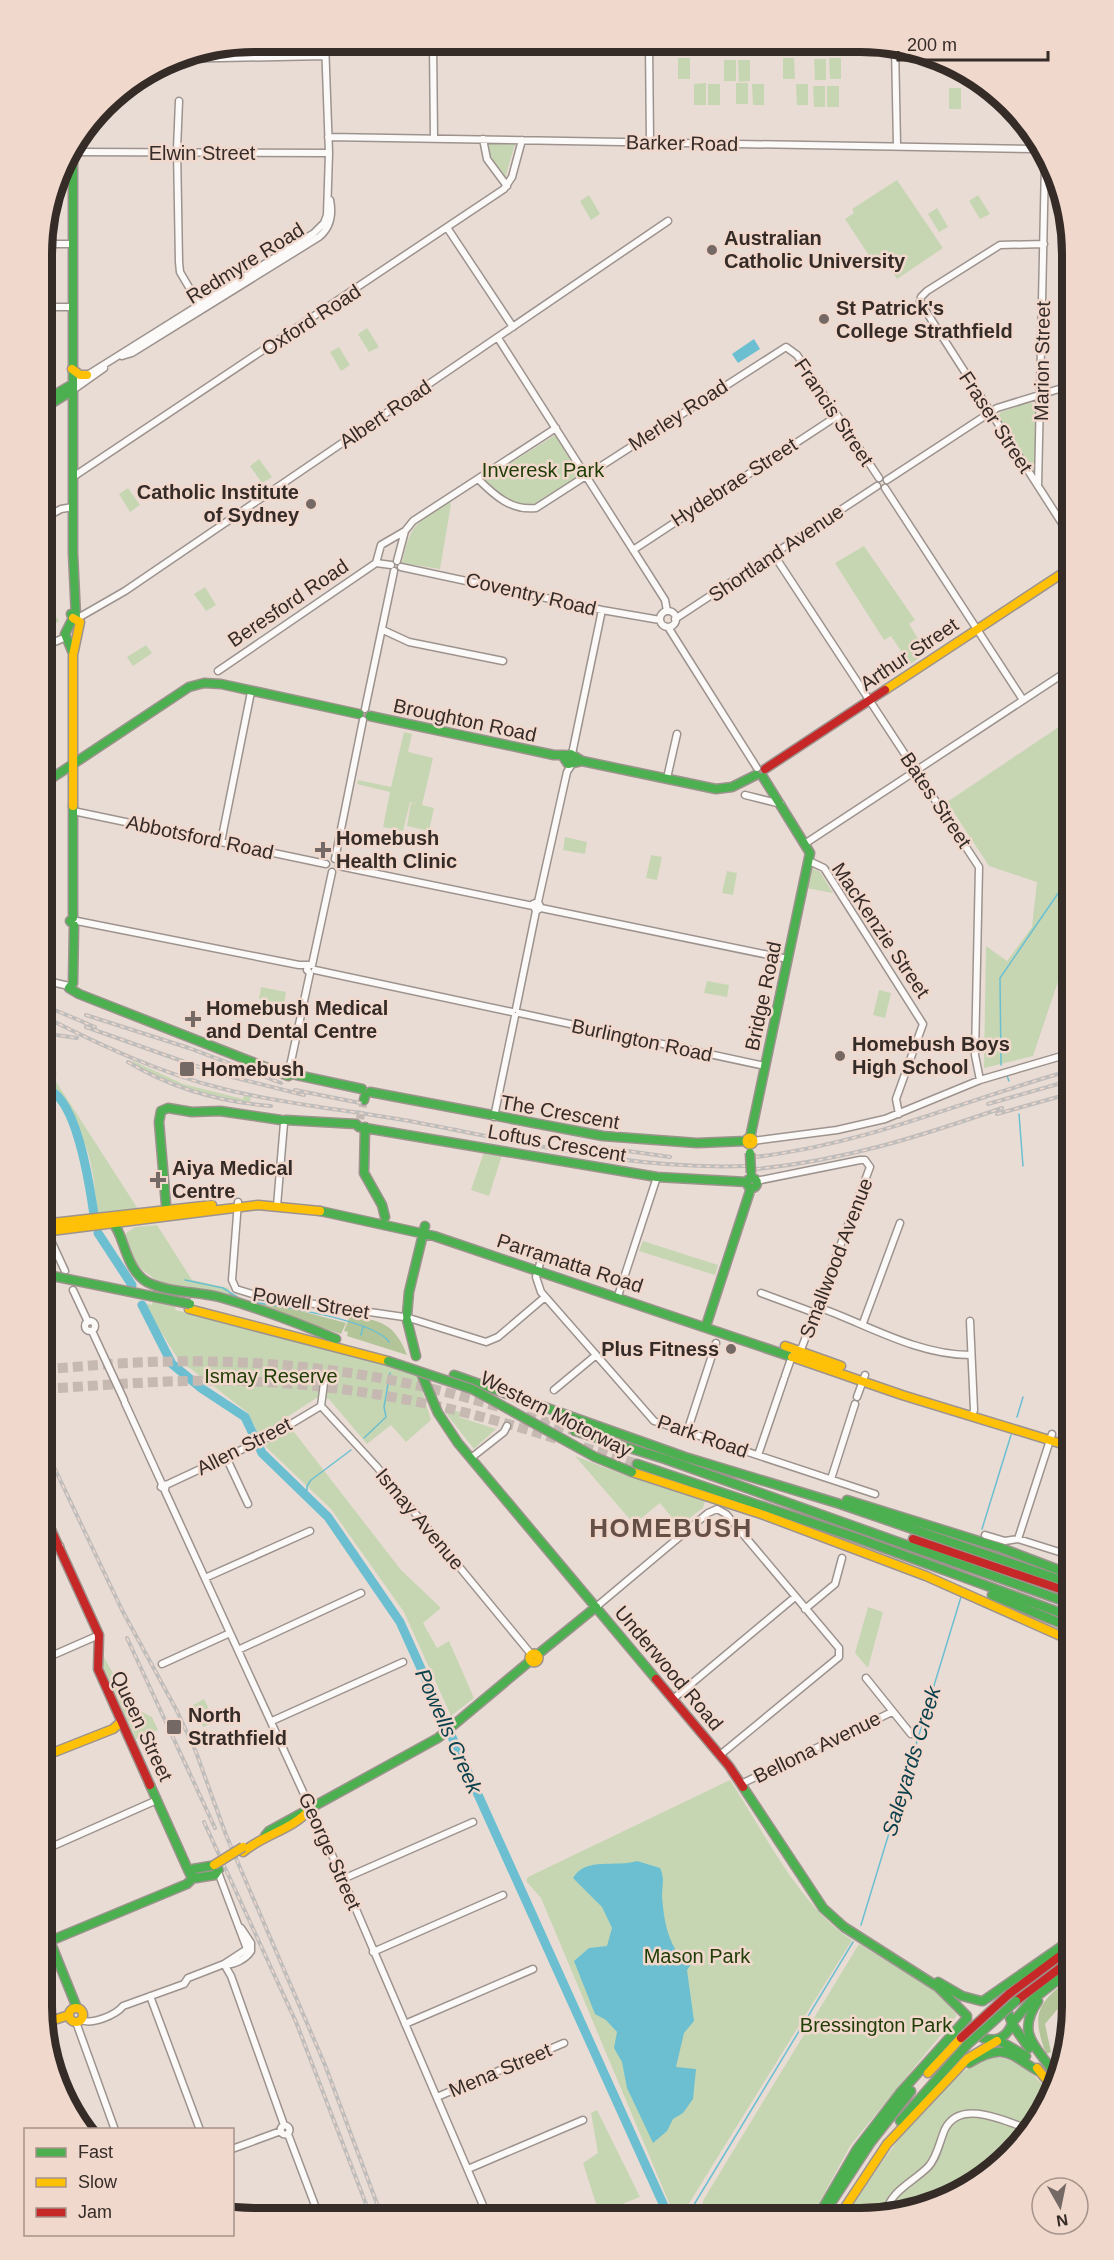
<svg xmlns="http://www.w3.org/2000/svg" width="1114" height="2260" font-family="Helvetica,sans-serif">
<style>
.green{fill:#c7d6b2}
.forest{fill:#b2c498}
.water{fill:#6bbfd1}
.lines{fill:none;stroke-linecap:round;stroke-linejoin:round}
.stream{stroke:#6bbfd1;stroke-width:1.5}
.river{stroke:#6bbfd1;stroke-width:9}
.secondary-tunnel{stroke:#c5b9b2;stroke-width:8;stroke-dasharray:8 4;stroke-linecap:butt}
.highway-tunnel{stroke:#c5b9b2;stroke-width:10;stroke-dasharray:10 5;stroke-linecap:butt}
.street-casing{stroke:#9d938e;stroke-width:9}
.fast-casing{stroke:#9d938e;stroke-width:11}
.slow-casing{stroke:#9d938e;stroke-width:11}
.jam-casing{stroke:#9d938e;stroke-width:11}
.street{stroke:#fcfaf9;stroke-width:6}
.fast{stroke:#4caf50;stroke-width:8}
.slow{stroke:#ffc107;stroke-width:8}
.jam{stroke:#c62828;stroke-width:8}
.rail-casing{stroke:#bfbdbb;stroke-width:4}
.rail{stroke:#f1d8cd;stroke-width:1.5;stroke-dasharray:4.5;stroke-linecap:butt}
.fast-bridge-casing{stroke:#9d938e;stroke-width:11;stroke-linecap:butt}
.slow-bridge-casing{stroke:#9d938e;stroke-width:11;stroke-linecap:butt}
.jam-bridge-casing{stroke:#9d938e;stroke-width:11;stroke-linecap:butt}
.fast-bridge{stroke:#4caf50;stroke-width:8}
.slow-bridge{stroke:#ffc107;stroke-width:8}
.jam-bridge{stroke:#c62828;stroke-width:8}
.poi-dot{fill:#746964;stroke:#f1d8cd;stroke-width:2}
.labels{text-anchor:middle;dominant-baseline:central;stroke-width:5;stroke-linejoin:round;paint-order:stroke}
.street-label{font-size:20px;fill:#352b27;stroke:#f1d8cd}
.poi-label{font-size:20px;font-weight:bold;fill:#352b27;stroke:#f1d8cd;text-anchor:start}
.park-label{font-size:20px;fill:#213e07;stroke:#f1d8cd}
.water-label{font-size:21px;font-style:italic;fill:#0a414d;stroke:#f1d8cd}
.district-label{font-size:26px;font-weight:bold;letter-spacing:1.5px;fill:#645047;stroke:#f1d8cd}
.rim{fill:none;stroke:#352b27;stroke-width:8}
</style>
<rect width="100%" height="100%" fill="#e9dcd5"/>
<!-- green -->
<path class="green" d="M678 58H690V79H678Z
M783 58H794L795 79H783Z
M829 58H841V79H830Z
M814 59H826V80H815Z
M724 60H736V81H724Z
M738 60H750V81L739 82Z
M706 83V105H694V84Z
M736 83H748V104H736Z
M708 84H720V105H708Z
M752 84H764V105H753Z
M796 84H808V105H797Z
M813 86H825V107H814Z
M827 86H839V107H827Z
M949 88H961V109H949Z
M489 143 515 144 505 178 488 154Z
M897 180 943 248 897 279 885 261 881 263 877 257 872 260 845 219 854 213 852 209Z
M589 195 600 214 591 220 580 201Z
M978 195 990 214 980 219 969 201Z
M937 208 948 227 939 232 928 214Z
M367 328 379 347 369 352 358 334Z
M339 347 350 365 341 371 330 352Z
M1029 402 1037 406 1035 472 998 417 1001 412Z
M555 435 580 475 534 504C513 505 497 496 484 480Z
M259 459 272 477 262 483 250 466Z
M128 488 140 505 130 512 119 494Z
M449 502 451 504 440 569 402 563C411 522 415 525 449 502Z
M864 546 915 620 909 624 927 653 910 664 891 636 884 640 835 563Z
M205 587 216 605 206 611 194 594Z
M46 602 59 621 43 633V604Z
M146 645 152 653 133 666 127 657Z
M1072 718V940L1033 1056 984 1068 986 946 1007 961 1032 927 1037 882 989 866 947 802Z
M404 732 412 734 408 752 433 758 422 805 434 808 429 831 407 826 411 803 417 804 410 802 403 831 383 827 390 792 357 784 358 780 391 787Z
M565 837 587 842 585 854 563 850Z
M651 855 662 857 657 880 646 878Z
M811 867 820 872 833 893 806 888Z
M727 871 737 873 733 895 722 893Z
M707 981 729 985 727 997 704 993Z
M261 987 286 992 284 1004 259 999Z
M879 990 891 993 885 1018 873 1015Z
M131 1060 183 1084 243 1099 244 1095 251 1096 250 1102C217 1097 154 1083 131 1060Z
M57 1073 55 1080 138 1209 98 1214C95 1195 94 1172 88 1153 83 1137 60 1087 43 1085Z
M484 1152 502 1155 489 1196 471 1190Z
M157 1225 192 1280 228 1288 229 1291 227 1296 180 1286 175 1310 266 1331 417 1374 431 1420 406 1442 391 1425 367 1444 329 1399 318 1397 284 1419 401 1570 441 1608 423 1623 437 1648 449 1641 474 1698 451 1716 404 1612 331 1509 265 1446 247 1412 178 1359 143 1303 152 1305 156 1280 136 1265 125 1234 135 1227Z
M643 1241 718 1265 715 1275 639 1251Z
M445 1408 460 1412 459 1417 496 1429 474 1449 448 1416Z
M575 1456 619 1473 705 1501 703 1508 679 1526 660 1503 634 1524Z
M868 1607 883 1612 868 1668 855 1653Z
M104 1657 131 1706 152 1717 158 1730 136 1739 102 1664Z
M204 1699 215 1722 203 1727 193 1705Z
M730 1780C764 1832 800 1907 852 1940L688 2205 685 2217H675L541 1898 526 1881 528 1877Z
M859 1944 935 1990 957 2015 850 2146 811 2218H697L704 2199Z
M995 2057C1021 2060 1034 2075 1051 2094L1028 2135 978 2182 928 2207 845 2218C872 2175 944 2064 995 2057Z
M597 2110 640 2197 599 2213 583 2163 598 2153 591 2113Z"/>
<!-- forest -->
<path class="forest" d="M229 1292 250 1302 286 1307 346 1323 341 1334 227 1296Z
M350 1316C381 1320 395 1324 407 1355L347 1336 348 1332 344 1331Z
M1072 1977V1992L1045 2024 1051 2052 1046 2054C1031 2013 1037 2003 1072 1977Z"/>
<!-- water -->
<path class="water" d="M754 339 760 349 738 363 732 354Z
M637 1861 660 1868C665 1878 662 1886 662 1896 664 1920 667 1939 681 1958L688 1956 692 1963 687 1970 694 2021 684 2033 676 2067 696 2069 693 2099 683 2113 673 2119 667 2131 653 2143 627 2088 622 2062 614 2048 617 2032 606 2020 595 2014 574 1961 589 1948 607 1946 612 1928 602 1907 573 1878C586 1856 617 1868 637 1861Z"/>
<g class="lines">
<!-- stream -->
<path class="stream" d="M1001 1065 1000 978 1072 873
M1007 1076 1009 1081
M1019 1114 1023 1166
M185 1280 223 1288 237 1297
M253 1302C281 1306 376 1321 389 1342
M361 1335 363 1327
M1017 1417 1023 1397
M364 1438 386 1417 384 1407 390 1373
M307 1496V1486L311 1480 351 1450
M982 1529 1011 1435
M861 1925 961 1597
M690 2218 695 2203 853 1942"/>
<!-- river -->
<path class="river" d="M43 1088C77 1092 90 1188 94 1215
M98 1233 132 1285
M142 1305 172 1364 201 1388 245 1417 262 1453 328 1517 400 1622 669 2217"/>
<!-- secondary-tunnel -->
<path class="secondary-tunnel" d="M360 1119 364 1100"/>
<!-- highway-tunnel -->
<path class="highway-tunnel" d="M43 1369C71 1368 100 1364 129 1363 256 1356 381 1370 502 1408
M43 1389C108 1385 173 1379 239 1381 347 1384 453 1405 557 1439
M526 1416 575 1431
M583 1447 637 1464"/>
<defs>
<path id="street" d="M433 43 434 138
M649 44 650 142
M895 46 897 145
M172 59 325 56
M179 101 177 149 179 262 180 272 200 306
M328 137 1036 149
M483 139 487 159 507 186
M76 152 329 153
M448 229 513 327
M44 244H73
M1044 244 1000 245 927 291 921 297 920 302 1072 539
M44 307H73
M498 338 665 600 667 611
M122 356 132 353 319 237C331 227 333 215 330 200
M73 384 314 233 324 223 327 215 329 153 325 42
M73 390 104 368
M73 477 504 189 512 177 522 140
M478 479C494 495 511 511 536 508L786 347 797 355 879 478
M887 480 997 408 1072 385
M1038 486 1045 163
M885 488 1023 700
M43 519 61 509 73 507
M633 550 837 416
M774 555 979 867 975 1055 980 1080
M397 561 405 531 413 521 556 428
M376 563 381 545 405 531
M401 567 602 610 660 620
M660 619a8 8 0 1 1 16 0a8 8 0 1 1-16 0Z
M78 618 125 591 668 221
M675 619 877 486
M668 627 757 768
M383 630 409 642 503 661
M43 647 66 637
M218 671 376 563 391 565
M365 709 394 571
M572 754 602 610
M667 778 677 734
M745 795 781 804
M73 811 326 864
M221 842 251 692
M806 843 1072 668
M335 859 363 720
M809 861 824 868 923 1024 896 1099 899 1114
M339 866 533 906
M538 902 533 904 536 911 541 908 538 902 567 772 572 764
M541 908 788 959
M77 921 299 965H312
M312 965 332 872
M315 970 512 1012
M43 980 69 986
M516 1009 536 911
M519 1013 765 1066
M289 1071 310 973 307 970 308 966
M494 1117 515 1016
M753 1141 837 1130 885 1119 980 1080 1072 1053
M756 1181 860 1160H865L870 1167 802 1347 792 1356 785 1376
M238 1202 232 1280 236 1289 259 1296 404 1317
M277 1206 284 1123
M43 1216 47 1232 65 1271
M540 1263 536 1277 541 1292 654 1421 875 1494
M73 1290 88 1322
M761 1293 815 1313
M618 1296 657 1177
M818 1307C866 1324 917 1355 970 1355
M409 1318 486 1342 498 1337 545 1297
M970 1321 974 1410 972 1416
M85 1326a5 5 0 1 1 10 0a5 5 0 1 1-10 0Z
M863 1323 900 1223
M92 1331 124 1400
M554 1390 595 1356
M857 1397 865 1375
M125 1403 162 1484
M321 1406 377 1467 531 1654
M321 1406 324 1383
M687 1432 716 1343
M758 1455 784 1379
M226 1457 248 1504
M471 1458 504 1432 507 1426
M831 1479 855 1404
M166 1485 162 1484 161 1487 165 1489 166 1485 271 1436 321 1406
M164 1489 343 1879 488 2217
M985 1535 1005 1541 1018 1539 1072 1556
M1018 1539 1052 1434
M42 1554 60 1546
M205 1578 310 1531
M596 1607 708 1513 717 1509 726 1514 839 1648V1657L720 1755
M805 1609 835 1584 842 1558
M238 1650 361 1593
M42 1660 99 1635
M162 1664 230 1633
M866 1678 911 1734
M673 1699 795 1597
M272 1721 403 1662
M743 1783 892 1712
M42 1851 157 1800
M343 1879 473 1822
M42 1923 50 1941
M373 1952 503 1895
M224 1964 231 1976 284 2125
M224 1964C233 1966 246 1959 251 1951V1943L241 1928
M150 1996 200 2130
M81 2020C92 2025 116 2015 123 2006L184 1984 188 1978 224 1964 247 1949 218 1872
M76 2022 115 2130
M405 2024 533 1969
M1069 2030 1068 2016 1072 2005
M437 2097 564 2043
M280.5 2130a4.5 4.5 0 1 1 9 0a4.5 4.5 0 1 1-9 0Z
M288 2134 319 2216
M232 2149 281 2131
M468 2169 583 2120
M885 2214C891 2190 912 2183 928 2167 937 2158 940 2140 945 2129 961 2097 1009 2123 1031 2130
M232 2215 233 2216"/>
<path id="fast" d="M73 154V553L76 618
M44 401 73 384
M44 408 73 390
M71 614 73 618 65 634 72 651
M370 716 554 755H565
M582 761 571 754 564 758 568 764 582 761 716 789 732 787 756 775
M43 784 189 687 204 683 221 684 359 714
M73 806V918L70 921 74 925 73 983
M73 983 69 988 79 994 288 1076 292 1074 362 1089
M370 1092 603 1136 697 1143 746 1141
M364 1100 365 1096
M286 1120 356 1124 359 1127 657 1177 747 1182
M365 1127 364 1173 382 1205 385 1217
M750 1138 810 853 763 777
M747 1183a5 5 0 1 1 10 0a5 5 0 1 1-10 0Z
M320 1211 434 1236 792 1357
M167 1216 159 1122 161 1111 168 1108 192 1112 220 1111 281 1120
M110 1222C124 1227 123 1268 147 1282 169 1293 196 1291 219 1297 259 1308 298 1323 336 1339
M407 1315 409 1292 425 1226
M407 1320 416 1356
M706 1326 751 1188
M422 1375 438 1413 458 1443 656 1679
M454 1375 685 1457 840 1504 1072 1584
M575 1431 665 1459 1072 1604
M637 1464 854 1537 1072 1617
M847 1500 1001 1548 1072 1575
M992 1595 1072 1628
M537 1655 596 1607
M150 1785 189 1872
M743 1787 823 1908 844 1927 938 1987 967 2016
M265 1836 269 1831 438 1738 530 1661
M216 1865 219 1869 215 1875 196 1878 190 1874 193 1869Z
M938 1982 962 1996 981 2001
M983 2001 1072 1939
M1038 2001C1013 2038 1042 2049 1058 2080
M77 2008 50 1941 187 1884 193 1878
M1012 2023 1032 2000 1072 1969
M1012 2024 1029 2048
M983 2038C997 2042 1006 2038 1012 2024L1009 2015
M998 2040 1026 2056
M969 2063C1004 2042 1010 2054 1038 2071
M900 2121 967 2045
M833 2200 871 2142 911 2091
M817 2218 857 2149 900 2093 967 2018"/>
<path id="slow" d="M72 369 80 375H87
M73 618 80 622 73 655V806
M885 690 1072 567
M746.5 1141a3.5 3.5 0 1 1 7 0a3.5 3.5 0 1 1-7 0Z
M43 1224 212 1205
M43 1232 258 1205 320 1211
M189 1309 388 1361
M785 1346 841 1366
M792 1357 902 1395 1072 1447
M632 1472 764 1515 926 1576 1072 1641
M529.5 1658a4.5 4.5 0 1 1 9 0a4.5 4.5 0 1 1-9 0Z
M42 1757 113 1729 121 1722
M243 1852C264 1834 293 1830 311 1808
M69 2015a7 7 0 1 1 14 0a7 7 0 1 1-14 0Z
M45 2023 69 2015
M1037 2068 1054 2089
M928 2073 961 2038
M838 2218 887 2144 967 2059 997 2041"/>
<path id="jam" d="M765 769 885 690
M42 1510 99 1635 98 1669 150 1785
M913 1539 1072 1593
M656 1679 729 1766 743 1787
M1009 1994 1072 1947
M1016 2001 1072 1959"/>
</defs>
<!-- street casing -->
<use href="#street" class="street-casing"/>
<!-- fast casing -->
<use href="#fast" class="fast-casing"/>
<!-- slow casing -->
<use href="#slow" class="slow-casing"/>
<!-- jam casing -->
<use href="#jam" class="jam-casing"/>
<!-- street -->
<use href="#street" class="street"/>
<!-- fast -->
<use href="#fast" class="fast"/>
<!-- slow -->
<use href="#slow" class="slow"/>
<!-- jam -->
<use href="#jam" class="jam"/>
<defs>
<path id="rail" d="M43 1005 95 1027
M86 1015 189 1048 281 1083
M43 1016C100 1045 162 1074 224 1089 291 1106 362 1111 430 1125 535 1145 638 1170 745 1166
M86 1027 216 1073 304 1095
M43 1033 77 1038
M128 1062C171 1088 221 1102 271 1106
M295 1090 360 1103
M988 1104 1072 1080
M997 1114 1072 1093
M578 1144 670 1157
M755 1157C867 1144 964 1100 1072 1070
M756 1169C846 1160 918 1137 1002 1108
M43 1444 122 1610 177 1711 196 1752 226 1835 325 2065 382 2217
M127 1638 215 1828
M204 1822 296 2022 371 2217"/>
</defs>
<!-- rail casing -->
<use href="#rail" class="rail-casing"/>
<!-- rail -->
<use href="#rail" class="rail"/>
<defs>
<path id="fast-bridge" d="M750 1153 751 1173
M43 1274 190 1304
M388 1361 472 1389 595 1457 632 1472
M967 2045 1016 2001"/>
<path id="slow-bridge" d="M214 1865 243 1847"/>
<path id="jam-bridge" d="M961 2038 1009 1994"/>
</defs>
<!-- fast-bridge casing -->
<use href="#fast-bridge" class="fast-bridge-casing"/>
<!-- slow-bridge casing -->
<use href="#slow-bridge" class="slow-bridge-casing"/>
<!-- jam-bridge casing -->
<use href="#jam-bridge" class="jam-bridge-casing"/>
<!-- fast-bridge -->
<use href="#fast-bridge" class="fast-bridge"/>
<!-- slow-bridge -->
<use href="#slow-bridge" class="slow-bridge"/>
<!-- jam-bridge -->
<use href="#jam-bridge" class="jam-bridge"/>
</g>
<!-- markers -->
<g class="poi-dot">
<circle cx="712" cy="250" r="6"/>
<circle cx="824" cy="319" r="6"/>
<circle cx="311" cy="504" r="6"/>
<path d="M320 841h6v6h6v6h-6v6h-6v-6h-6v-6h6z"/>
<path d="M190 1010h6v6h6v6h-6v6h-6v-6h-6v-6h6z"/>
<circle cx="840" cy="1056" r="6"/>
<rect x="179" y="1061" width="16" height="16" rx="3"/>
<path d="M155 1171h6v6h6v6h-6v6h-6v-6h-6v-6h6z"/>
<circle cx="731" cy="1349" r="6"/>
<rect x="166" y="1719" width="16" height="16" rx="3"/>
</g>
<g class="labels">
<!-- street labels -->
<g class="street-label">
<text transform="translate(682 143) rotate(1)">Barker Road</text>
<text x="202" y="153">Elwin Street</text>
<text transform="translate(245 263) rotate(-32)">Redmyre Road</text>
<text transform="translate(311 320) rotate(-33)">Oxford Road</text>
<text transform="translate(1042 361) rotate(-89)">Marion Street</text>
<text transform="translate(834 412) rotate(56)">Francis Street</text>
<text transform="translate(385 414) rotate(-34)">Albert Road</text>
<text transform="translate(678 415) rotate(-33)">Merley Road</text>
<text transform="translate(996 422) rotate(57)">Fraser Street</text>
<text transform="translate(734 482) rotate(-33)">Hydebrae Street</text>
<text transform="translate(776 553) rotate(-34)">Shortland Avenue</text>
<text transform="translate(531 594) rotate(13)">Coventry Road</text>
<text transform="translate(288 603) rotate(-34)">Beresford Road</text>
<text transform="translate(909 654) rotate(-34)">Arthur Street</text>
<text transform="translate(465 720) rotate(12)">Broughton Road</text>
<text transform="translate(936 800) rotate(56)">Bates Street</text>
<text transform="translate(200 837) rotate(12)">Abbotsford Road</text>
<text transform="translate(881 930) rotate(56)">MacKenzie Street</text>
<text transform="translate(763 996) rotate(-78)">Bridge Road</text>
<text transform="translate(642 1040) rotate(12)">Burlington Road</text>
<text transform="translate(560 1112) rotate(10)">The Crescent</text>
<text transform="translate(557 1143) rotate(10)">Loftus Crescent</text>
<text transform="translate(836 1258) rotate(-69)">Smallwood Avenue</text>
<text transform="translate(570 1263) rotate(18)">Parramatta Road</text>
<text transform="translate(311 1303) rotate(9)">Powell Street</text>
<text transform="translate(556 1414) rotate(27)">Western Motorway</text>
<text transform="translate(703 1436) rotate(19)">Park Road</text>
<text transform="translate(244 1446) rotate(-27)">Allen Street</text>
<text transform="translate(420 1519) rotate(50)">Ismay Avenue</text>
<text transform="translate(669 1668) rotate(50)">Underwood Road</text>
<text transform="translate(142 1726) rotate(65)">Queen Street</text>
<text transform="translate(817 1747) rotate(-26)">Bellona Avenue</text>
<text transform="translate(330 1851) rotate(66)">George Street</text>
<text transform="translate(500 2070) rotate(-23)">Mena Street</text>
</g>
<!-- poi labels -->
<g class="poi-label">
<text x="724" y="238">Australian<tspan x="724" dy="23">Catholic University</tspan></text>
<text x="836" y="308">St Patrick's<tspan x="836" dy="23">College Strathfield</tspan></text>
<text x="299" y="492" text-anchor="end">Catholic Institute<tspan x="299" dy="23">of Sydney</tspan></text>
<text x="336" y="838">Homebush<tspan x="336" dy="23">Health Clinic</tspan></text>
<text x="206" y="1008">Homebush Medical<tspan x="206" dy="23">and Dental Centre</tspan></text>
<text x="852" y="1044">Homebush Boys<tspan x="852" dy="23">High School</tspan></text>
<text x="201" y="1069">Homebush</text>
<text x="172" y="1168">Aiya Medical<tspan x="172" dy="23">Centre</tspan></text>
<text x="719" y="1349" text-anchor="end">Plus Fitness</text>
<text x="188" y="1715">North<tspan x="188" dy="23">Strathfield</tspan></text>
</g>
<!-- park labels -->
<g class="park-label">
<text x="543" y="470">Inveresk Park</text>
<text x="271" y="1376">Ismay Reserve</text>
<text x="697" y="1956">Mason Park</text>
<text x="876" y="2025">Bressington Park</text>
</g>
<!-- water labels -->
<g class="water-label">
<text transform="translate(449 1731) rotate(66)">Powells Creek</text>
<text transform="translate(911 1761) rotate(-73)">Saleyards Creek</text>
</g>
<!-- district labels -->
<g class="district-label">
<text x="671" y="1528">HOMEBUSH</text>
</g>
</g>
<!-- crop -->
<path d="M0 0H1114V2260H0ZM254 52H860A202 202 0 0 1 1062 254V2006A202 202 0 0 1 860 2208H254A202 202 0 0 1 52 2006V254A202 202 0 0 1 254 52Z" fill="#f1d8cd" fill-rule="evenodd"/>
<path class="rim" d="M254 52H860A202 202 0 0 1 1062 254V2006A202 202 0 0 1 860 2208H254A202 202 0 0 1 52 2006V254A202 202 0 0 1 254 52Z"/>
<!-- legend -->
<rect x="24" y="2128" width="210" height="108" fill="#f1d8cd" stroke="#a6938b" stroke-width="1.5"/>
<rect x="36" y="2148" width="30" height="9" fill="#4caf50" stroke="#a6938b" stroke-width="1.5"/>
<text x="78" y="2158" font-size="18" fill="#352b27">Fast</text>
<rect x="36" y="2178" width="30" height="9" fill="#ffc107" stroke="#a6938b" stroke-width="1.5"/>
<text x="78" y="2188" font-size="18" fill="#352b27">Slow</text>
<rect x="36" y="2208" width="30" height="9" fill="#c62828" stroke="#a6938b" stroke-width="1.5"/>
<text x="78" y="2218" font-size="18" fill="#352b27">Jam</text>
<!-- north arrow -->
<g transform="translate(1060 2206) rotate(171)"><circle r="28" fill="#f1d8cd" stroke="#a6938b" stroke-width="1.5"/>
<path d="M0-4.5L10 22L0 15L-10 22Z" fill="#746964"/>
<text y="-9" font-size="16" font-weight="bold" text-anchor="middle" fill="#352b27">N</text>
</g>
<!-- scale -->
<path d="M898 51v9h150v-9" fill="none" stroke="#352b27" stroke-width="3"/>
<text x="907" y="51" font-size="18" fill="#352b27" stroke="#f1d8cd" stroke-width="4.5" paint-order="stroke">200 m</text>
</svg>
